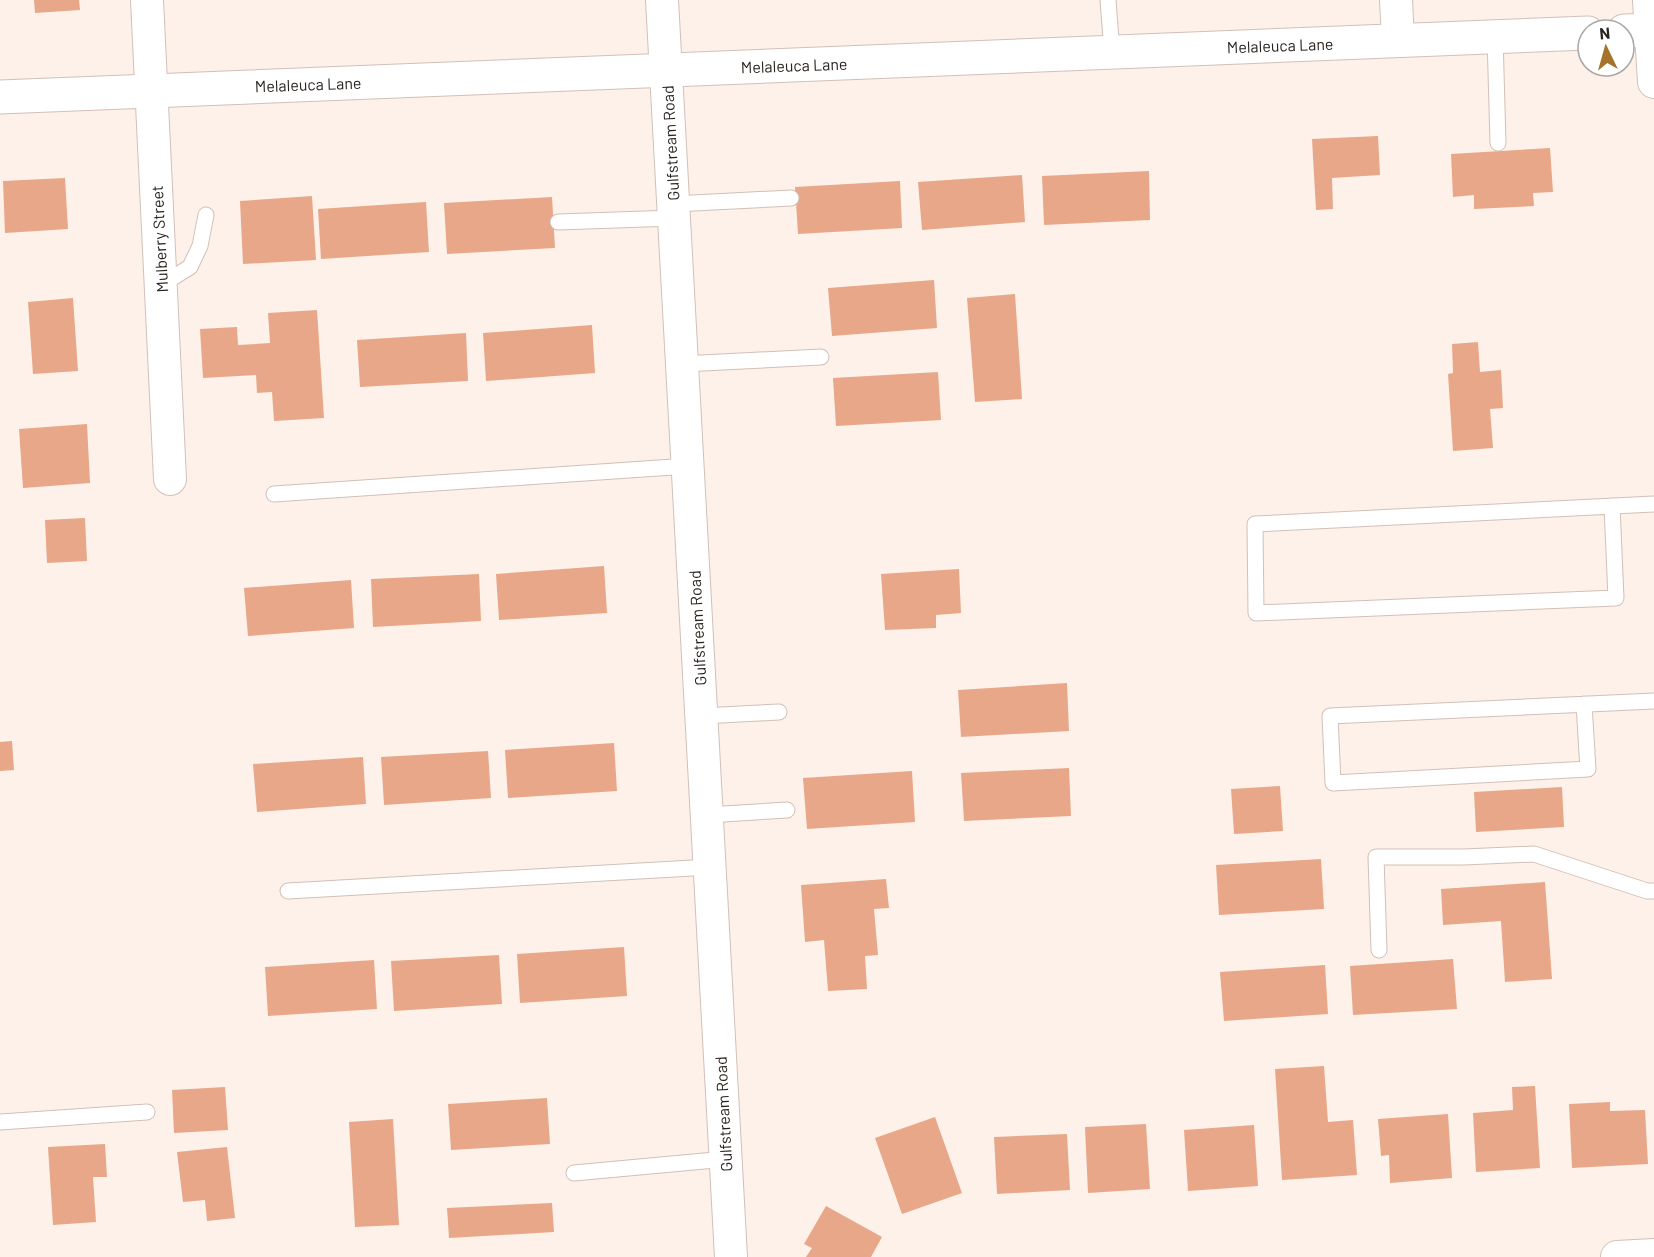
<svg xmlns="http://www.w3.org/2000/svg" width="1654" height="1257" font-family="Barlow,sans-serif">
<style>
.building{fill:#e8a789}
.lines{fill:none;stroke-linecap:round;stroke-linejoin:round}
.lane-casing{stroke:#d1c0b7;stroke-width:17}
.street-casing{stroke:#d1c0b7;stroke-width:34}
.secondary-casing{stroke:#d1c0b7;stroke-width:35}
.lane{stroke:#fff;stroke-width:15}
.street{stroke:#fff;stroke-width:32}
.secondary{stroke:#fff;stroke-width:33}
.labels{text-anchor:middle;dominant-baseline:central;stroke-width:4.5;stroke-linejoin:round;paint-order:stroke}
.street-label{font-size:16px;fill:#29231f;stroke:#fff}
</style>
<rect width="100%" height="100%" fill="#fef1e9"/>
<!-- building -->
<path class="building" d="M34 0H79L80 10 35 13Z
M1378 136 1380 175 1332 178 1333 209 1316 210 1312 139Z
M1550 148 1553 192 1533 193 1534 206 1474 209V195L1453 197 1451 154Z
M1149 171 1150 220 1044 225 1042 176Z
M1022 175 1025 222 922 230 918 182Z
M65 178 68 229 5 233 3 181Z
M900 181 902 228 798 234 795 187Z
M312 196 316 260 243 264 240 201Z
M552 197 555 248 447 254 444 203Z
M426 202 429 252 321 259 318 209Z
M934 280 937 328 832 336 828 288Z
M1015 294 1022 399 975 402 967 298Z
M73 298 78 371 33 374 28 302Z
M317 310 324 418 274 421 272 392 257 393 256 375 203 378 200 329 237 327 238 345 270 343 268 313Z
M592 325 595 373 486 381 483 333Z
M466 333 468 381 360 387 357 340Z
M1478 342 1480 372 1501 370 1503 408 1490 409 1493 448 1453 451 1448 374 1453 373 1452 344Z
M938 372 941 420 836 426 833 378Z
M87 424 90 483 23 488 19 429Z
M85 518 87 561 47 563 45 520Z
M604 566 607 613 499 620 496 574Z
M959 569 961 613 936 615V628L885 630 881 574Z
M479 574 481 621 373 627 371 579Z
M351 580 354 628 248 636 244 588Z
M1067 683 1069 731 961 737 958 690Z
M12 741 14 770 0 771V742Z
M614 743 617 791 508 798 505 750Z
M488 751 491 798 384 805 381 757Z
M363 757 366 804 257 812 253 764Z
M1069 768 1071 816 964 821 961 773Z
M912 771 915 822 807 829 803 778Z
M1280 786 1283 831 1234 834 1231 789Z
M1562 787 1564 827 1476 832 1474 792Z
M1321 859 1324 909 1219 915 1216 865Z
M886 879 889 908 874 909 878 955 865 956 867 989 828 991 824 940 805 942 801 885Z
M1545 882 1552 979 1505 982 1501 921 1443 925 1441 889Z
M624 947 627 996 520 1003 517 954Z
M499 955 502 1004 394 1011 391 961Z
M1453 959 1457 1009 1353 1015 1350 966Z
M374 960 377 1009 268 1016 265 967Z
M1325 965 1328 1014 1224 1021 1220 972Z
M1324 1066 1328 1122 1353 1120 1357 1175 1282 1180 1275 1069Z
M1535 1086 1540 1168 1476 1172 1473 1113 1513 1110 1512 1087Z
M225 1087 228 1130 174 1133 172 1090Z
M547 1098 550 1144 451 1150 448 1104Z
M1610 1102V1111L1645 1110 1648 1164 1572 1168 1569 1104Z
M1448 1114 1452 1178 1390 1183 1389 1155 1381 1156 1378 1119Z
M935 1117 962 1193 902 1214 875 1138Z
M393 1119 399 1225 355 1227 349 1122Z
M1146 1124 1150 1189 1088 1193 1085 1127Z
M1254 1125 1258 1186 1188 1191 1184 1130Z
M1067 1134 1070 1190 997 1194 994 1137Z
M105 1144 107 1177H93L96 1222 53 1225 48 1147Z
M227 1147 235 1218 207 1221 205 1200 183 1202 177 1152Z
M552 1203 554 1232 449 1238 447 1208Z
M826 1206 882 1237 871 1257H806L812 1248 804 1244Z"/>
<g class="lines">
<defs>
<path id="lane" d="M1108 0 1112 52
M1495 36 1498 143
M674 204 791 198
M558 222 674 218
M161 285 190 267 200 246 206 215
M682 364 821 357
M274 494 688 466
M1612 506 1616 598 1256 613 1255 524 1654 504
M1584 704 1588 769 1333 783 1330 716 1654 701
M702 716 779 712
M707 815 787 810
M288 891 710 867
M1379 950 1376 857H1464L1534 854 1647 891H1654
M0 1122 147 1112
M574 1173 726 1159"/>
<path id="street" d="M147 0 170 479
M662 0 731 1257
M1396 0 1398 40
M1649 0 1654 82
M1617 1257 1654 1255"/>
<path id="secondary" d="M1624 31 1654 30
M0 97 1588 33"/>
</defs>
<!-- lane casing -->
<use href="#lane" class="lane-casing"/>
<!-- street casing -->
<use href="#street" class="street-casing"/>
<!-- secondary casing -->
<use href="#secondary" class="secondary-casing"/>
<!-- lane -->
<use href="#lane" class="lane"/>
<!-- street -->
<use href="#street" class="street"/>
<!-- secondary -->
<use href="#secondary" class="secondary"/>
</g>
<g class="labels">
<!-- street labels -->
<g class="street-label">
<text transform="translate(1280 45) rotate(-2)">Melaleuca Lane</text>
<text transform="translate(794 65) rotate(-2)">Melaleuca Lane</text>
<text transform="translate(308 84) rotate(-2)">Melaleuca Lane</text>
<text transform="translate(670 143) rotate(-93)">Gulfstream Road</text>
<text transform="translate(159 239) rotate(-93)">Mulberry Street</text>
<text transform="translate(697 628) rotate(-93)">Gulfstream Road</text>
<text transform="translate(723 1114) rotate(-93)">Gulfstream Road</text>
</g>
</g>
<!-- north arrow -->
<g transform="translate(1606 48) rotate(355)"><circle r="28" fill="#ffffff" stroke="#a9a7a5" stroke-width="1.5"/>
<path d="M0-4.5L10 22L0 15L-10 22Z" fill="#a5742a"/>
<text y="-9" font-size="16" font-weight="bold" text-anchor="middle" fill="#29231f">N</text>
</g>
</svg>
